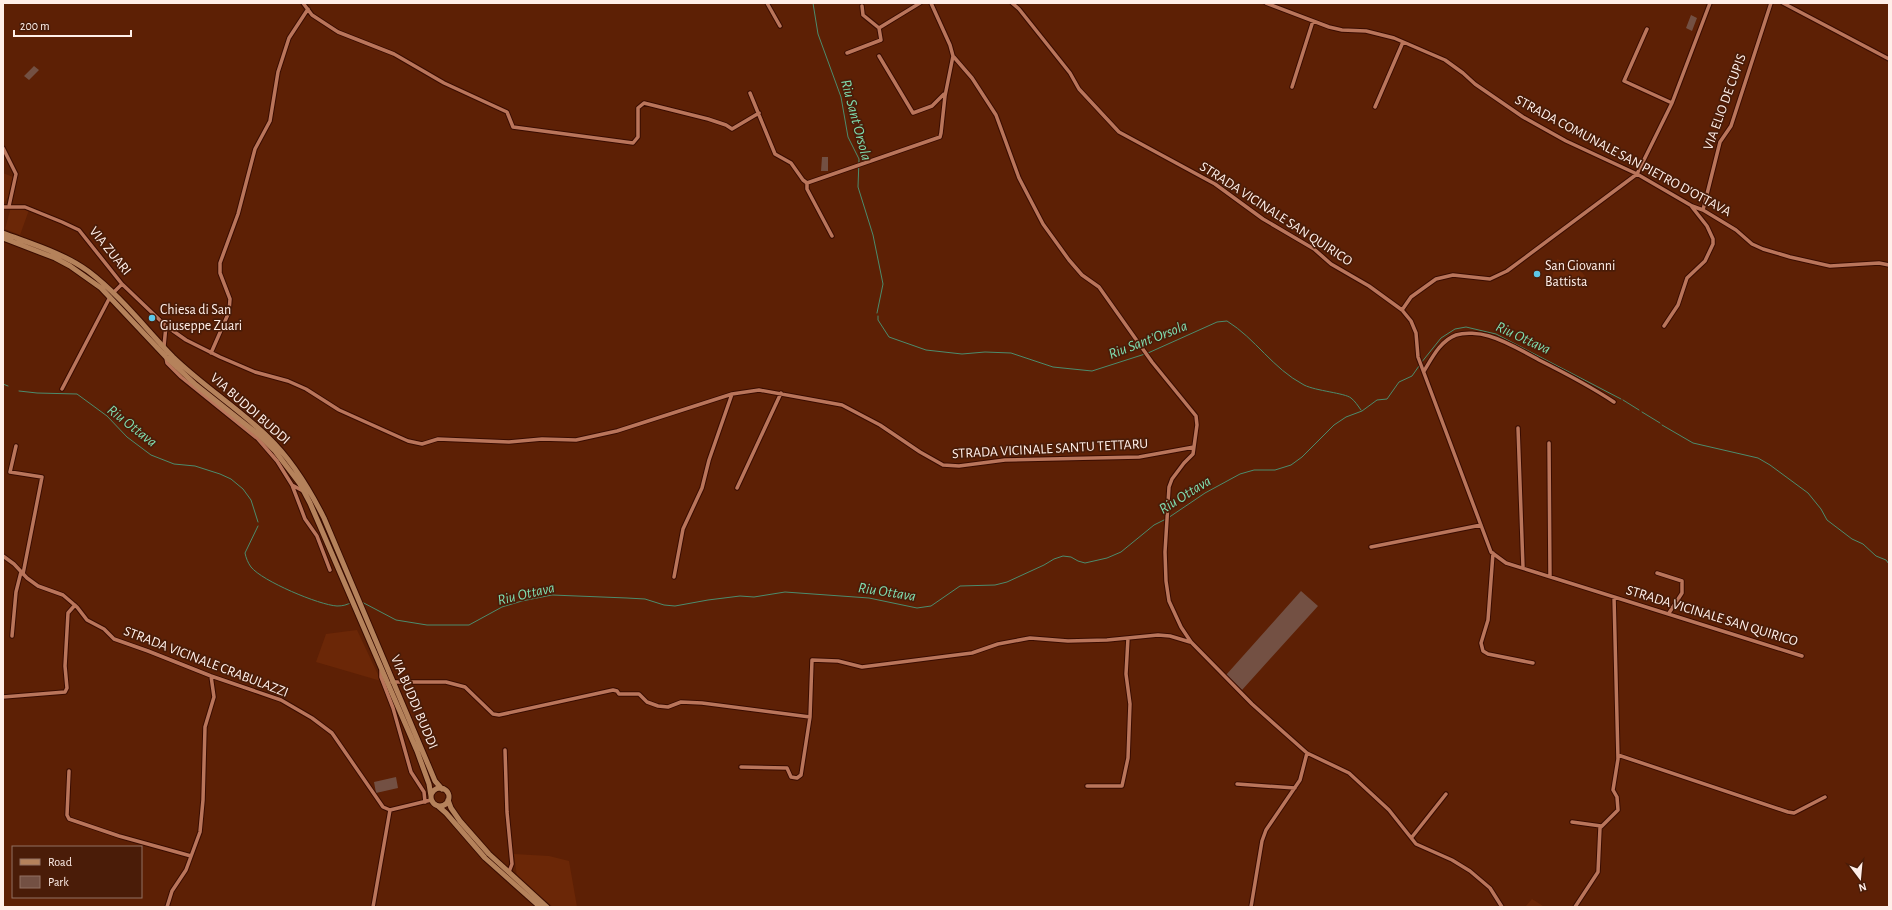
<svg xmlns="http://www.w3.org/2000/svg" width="1892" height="910" font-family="'Alegreya Sans',sans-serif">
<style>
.built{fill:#6b2707}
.green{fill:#735043}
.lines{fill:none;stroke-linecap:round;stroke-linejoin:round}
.stream{stroke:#4c8c6d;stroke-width:1}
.street-casing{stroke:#390c00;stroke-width:5.5}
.secondary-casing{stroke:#390c00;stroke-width:7}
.street{stroke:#ba755b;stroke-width:3.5}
.secondary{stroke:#b5825b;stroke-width:5}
.poi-dot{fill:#5dc7e8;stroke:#4a1c08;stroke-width:1.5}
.labels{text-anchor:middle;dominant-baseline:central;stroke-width:3.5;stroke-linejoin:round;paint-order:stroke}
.street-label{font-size:14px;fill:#ffefe9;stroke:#4a1c08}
.poi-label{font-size:14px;fill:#ffefe9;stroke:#4a1c08;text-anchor:start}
.water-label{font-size:15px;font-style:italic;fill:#80deb1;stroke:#4a1c08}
</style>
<rect width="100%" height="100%" fill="#5d2005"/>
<!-- built -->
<path class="built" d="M3 173 13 177 8 197 3 204Z
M11 207 29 210 20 235 5 229Z
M1557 259 1575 265 1585 276 1571 289 1551 281Z
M357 630 381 681 316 662 326 634Z
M514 854 549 856 569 861 577 907H553L517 877Z
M1532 899 1543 906 1525 907Z"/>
<!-- green -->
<path class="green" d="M1691 15 1697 18 1692 31 1686 28Z
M34 66 39 70 29 80 24 76Z
M822 157H828V171H821Z
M1301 591 1318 606 1242 690 1226 675Z
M396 777 398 788 376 793 374 782Z"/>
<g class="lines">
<!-- stream -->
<path class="stream" d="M813 3 818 34 841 97 848 137 859 159 858 187 873 235 883 284 877 313
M878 316V320L889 337 926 350 962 354 985 352 1011 353 1053 367 1092 371 1145 354
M1148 353 1217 322 1227 321C1256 339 1272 368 1304 385 1316 391 1345 393 1351 398 1355 401 1358 406 1361 410
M1421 363 1441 338 1455 329 1466 327 1496 334 1621 399
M3 384 8 386
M19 391 37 393 77 394 107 416 127 437 151 455 174 464 195 466 220 474 231 479 243 489 251 500 258 522
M1623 400 1639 410
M1642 412 1660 423
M1662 425 1693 443 1758 458 1770 465 1808 493 1821 509 1827 520 1852 539 1863 544 1876 556 1886 560 1889 564
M1168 518 1205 493 1240 474 1254 470H1275L1291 465 1302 457 1334 425 1346 417 1362 411 1377 400 1387 399 1399 382 1412 376 1419 366
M258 526 245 553C246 558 248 563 251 567 262 581 319 605 337 606 343 606 347 605 352 602
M360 601 396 620 427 625H469L502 607 522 601 552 595 627 598 645 599 664 605 675 606 708 600 740 596 754 597 785 592 869 598 917 608 931 606 960 586 995 585 1007 582 1044 565 1054 559 1063 556 1071 557 1078 561 1085 563 1107 558 1121 552 1154 525 1166 519"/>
<defs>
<path id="street" d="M303 3 312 15 338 32 394 54 444 83 507 112 513 127 633 143 638 137V108L644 103 708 119 726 125 732 129 759 113
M767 3 780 26
M931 3 950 45 953 56 972 78 996 115 1019 178 1043 224 1069 260 1082 275 1099 287 1152 362 1196 416 1197 425 1193 454 1184 463 1172 479 1169 487 1165 552 1166 581 1169 601 1181 627 1191 642 1252 704 1307 753 1349 773 1389 810 1416 844 1452 860 1470 871 1490 888 1502 907
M1012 3 1019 9 1070 73 1079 89 1119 132 1215 184 1263 219 1314 249 1331 264 1369 286 1402 310 1411 321 1416 333 1418 357 1491 552 1506 563 1802 656
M1266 3 1329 27 1342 30 1366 31 1394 38 1445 60 1463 73 1475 84 1523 117 1566 141 1637 174 1692 206 1703 210 1736 230 1752 244 1763 249 1790 257 1830 266 1879 263 1889 265
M1783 3 1889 59
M862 6 863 15 879 28
M1647 29 1624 81 1672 103
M847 53 881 40 879 28 920 3
M879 56 913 113 932 106 944 94
M1292 87 1313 21
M750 93 775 154 791 163 803 180 807 183 940 137 941 133 945 96 953 56
M1375 107 1403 42
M3 148 16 174 9 206
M807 183V189L832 236
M3 207H25L62 222 79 230 122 284 166 326
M1703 210 1720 142 1731 126 1771 3
M113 293 122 284
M1402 310 1411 297 1436 279 1453 275 1490 279 1507 271 1637 174 1672 103 1710 3
M1664 326 1678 305 1687 278 1705 261 1713 244V239L1707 226 1692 207
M164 346 166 326 186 340 220 357 255 372 288 381 306 389 339 410 408 441 422 444 438 439 509 442 542 439 576 440 617 431 732 394 759 390 842 405 880 425 920 452 943 465 959 466 1005 460 1139 457 1194 447
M211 353 229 312 230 299 220 273V263L238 214 255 149 270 121 278 72 289 38 308 9
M166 358 167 363 181 377 258 439 277 461 292 485 305 519 317 536 330 570
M1424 371C1432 358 1440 341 1456 335 1465 332 1479 333 1489 336 1506 341 1523 351 1539 360 1565 373 1590 386 1614 402
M62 389 110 297
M1518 428 1523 567
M1549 443 1550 576
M16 446 10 472 42 477 23 574
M292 485 303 491
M737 488 781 393
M1371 547 1481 525
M1493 553 1488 620 1481 643 1483 651 1488 654 1533 663
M3 556 14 564 27 578 38 586 63 595 77 607 87 620 104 629 114 639 148 651 211 676 281 700 312 718 332 733 383 807 390 810 431 800
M1657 573 1682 581V593L1669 613
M674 577 683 529 702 488 709 460 732 394
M12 636 16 592 21 572
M381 671V677L393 708 411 772 424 792 425 802
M392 682H446L465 687 493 714 499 715 613 690 617 691 619 694H639L647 702 658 706 668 707 681 702 702 703 810 717
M3 697 65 692 67 688 65 666 68 613 75 605
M505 750 507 812 512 864 509 872
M1618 755 1788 812 1794 813 1825 797
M741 767 787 768 791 777 797 778 801 775 810 717 812 660 838 661 862 667 972 653 998 644 1030 638 1068 641 1107 640 1158 635 1170 636 1190 642
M69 771 67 815 69 819 119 836 191 856
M1237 784 1295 788
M1087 786H1122L1128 758 1130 704 1126 674 1128 638
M1572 822 1601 826
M1412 837 1446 794
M167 907 172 891 186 870 200 832 203 800 205 727 214 697 211 676
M373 907 390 810
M1251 907 1262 841 1266 830 1300 780 1307 753
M1575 907 1598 872 1600 828 1618 810 1617 797 1613 790 1618 759 1614 597"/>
<path id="secondary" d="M3 233C32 244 63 253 88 271 120 295 145 328 173 357 203 386 238 408 268 437 292 460 309 488 324 518L430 769 435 781 442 789
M3 238 55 258 70 266 101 288 166 357 196 385 260 436 275 451 300 484 310 503 417 751 429 784 431 796
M431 797a9 9 0 1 1 18 0a9 9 0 1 1-18 0Z
M448 800 451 808 460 821 489 854 547 907
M438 806 446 813 485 858 540 907"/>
</defs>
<!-- street casing -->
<use href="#street" class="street-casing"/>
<!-- secondary casing -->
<use href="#secondary" class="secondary-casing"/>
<!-- street -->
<use href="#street" class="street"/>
<!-- secondary -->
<use href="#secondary" class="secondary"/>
</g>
<!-- markers -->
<g class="poi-dot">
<circle cx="1537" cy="274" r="4"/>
<circle cx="152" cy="318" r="4"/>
</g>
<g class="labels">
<!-- street labels -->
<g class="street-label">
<text transform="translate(1725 102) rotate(-70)">VIA ELIO DE CUPIS</text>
<text transform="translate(1623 156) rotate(28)">STRADA COMUNALE SAN PIETRO D'OTTAVA</text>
<text transform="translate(1276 214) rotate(33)">STRADA VICINALE SAN QUIRICO</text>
<text transform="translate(110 251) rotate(51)">VIA ZUARI</text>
<text transform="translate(250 409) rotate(41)">VIA BUDDI BUDDI</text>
<text transform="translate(1050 449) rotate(-3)">STRADA VICINALE SANTU TETTARU</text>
<text transform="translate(1712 616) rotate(17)">STRADA VICINALE SAN QUIRICO</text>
<text transform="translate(206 662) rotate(21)">STRADA VICINALE CRABULAZZI</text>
<text transform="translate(414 702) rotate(67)">VIA BUDDI BUDDI</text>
</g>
<!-- poi labels -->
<g class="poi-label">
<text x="1545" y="266">San Giovanni<tspan x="1545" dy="16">Battista</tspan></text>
<text x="160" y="310">Chiesa di San<tspan x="160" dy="16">Giuseppe Zuari</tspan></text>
</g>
<!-- water labels -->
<g class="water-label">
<text transform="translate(856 120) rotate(75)">Riu Sant'Orsola</text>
<text transform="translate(1523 338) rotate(25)">Riu Ottava</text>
<text transform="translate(1148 340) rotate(-21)">Riu Sant'Orsola</text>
<text transform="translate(132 426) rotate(38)">Riu Ottava</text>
<text transform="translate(1185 495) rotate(-32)">Riu Ottava</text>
<text transform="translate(887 592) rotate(9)">Riu Ottava</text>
<text transform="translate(526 594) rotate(-13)">Riu Ottava</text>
</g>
</g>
<!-- border -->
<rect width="1892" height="910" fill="none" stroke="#ffefe9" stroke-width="8"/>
<!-- legend -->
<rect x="12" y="846" width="130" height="52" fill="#4a1c08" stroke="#927062"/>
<rect x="20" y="859" width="20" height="6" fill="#b5825b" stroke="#927062"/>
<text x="48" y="866" font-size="12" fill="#ffefe9">Road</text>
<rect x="20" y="876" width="20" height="12" fill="#735043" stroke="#927062"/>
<text x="48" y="886" font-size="12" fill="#ffefe9">Park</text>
<!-- north arrow -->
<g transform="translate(1860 878) rotate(164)" stroke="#4a1c08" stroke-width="3" paint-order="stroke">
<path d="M0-3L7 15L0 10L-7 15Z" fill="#ffefe9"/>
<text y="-6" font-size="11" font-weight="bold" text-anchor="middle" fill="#ffefe9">N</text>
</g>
<!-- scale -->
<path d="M14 30v6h117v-6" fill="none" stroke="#ffefe9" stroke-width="2"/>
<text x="20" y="30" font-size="12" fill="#ffefe9" stroke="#4a1c08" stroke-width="3" paint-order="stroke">200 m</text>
</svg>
